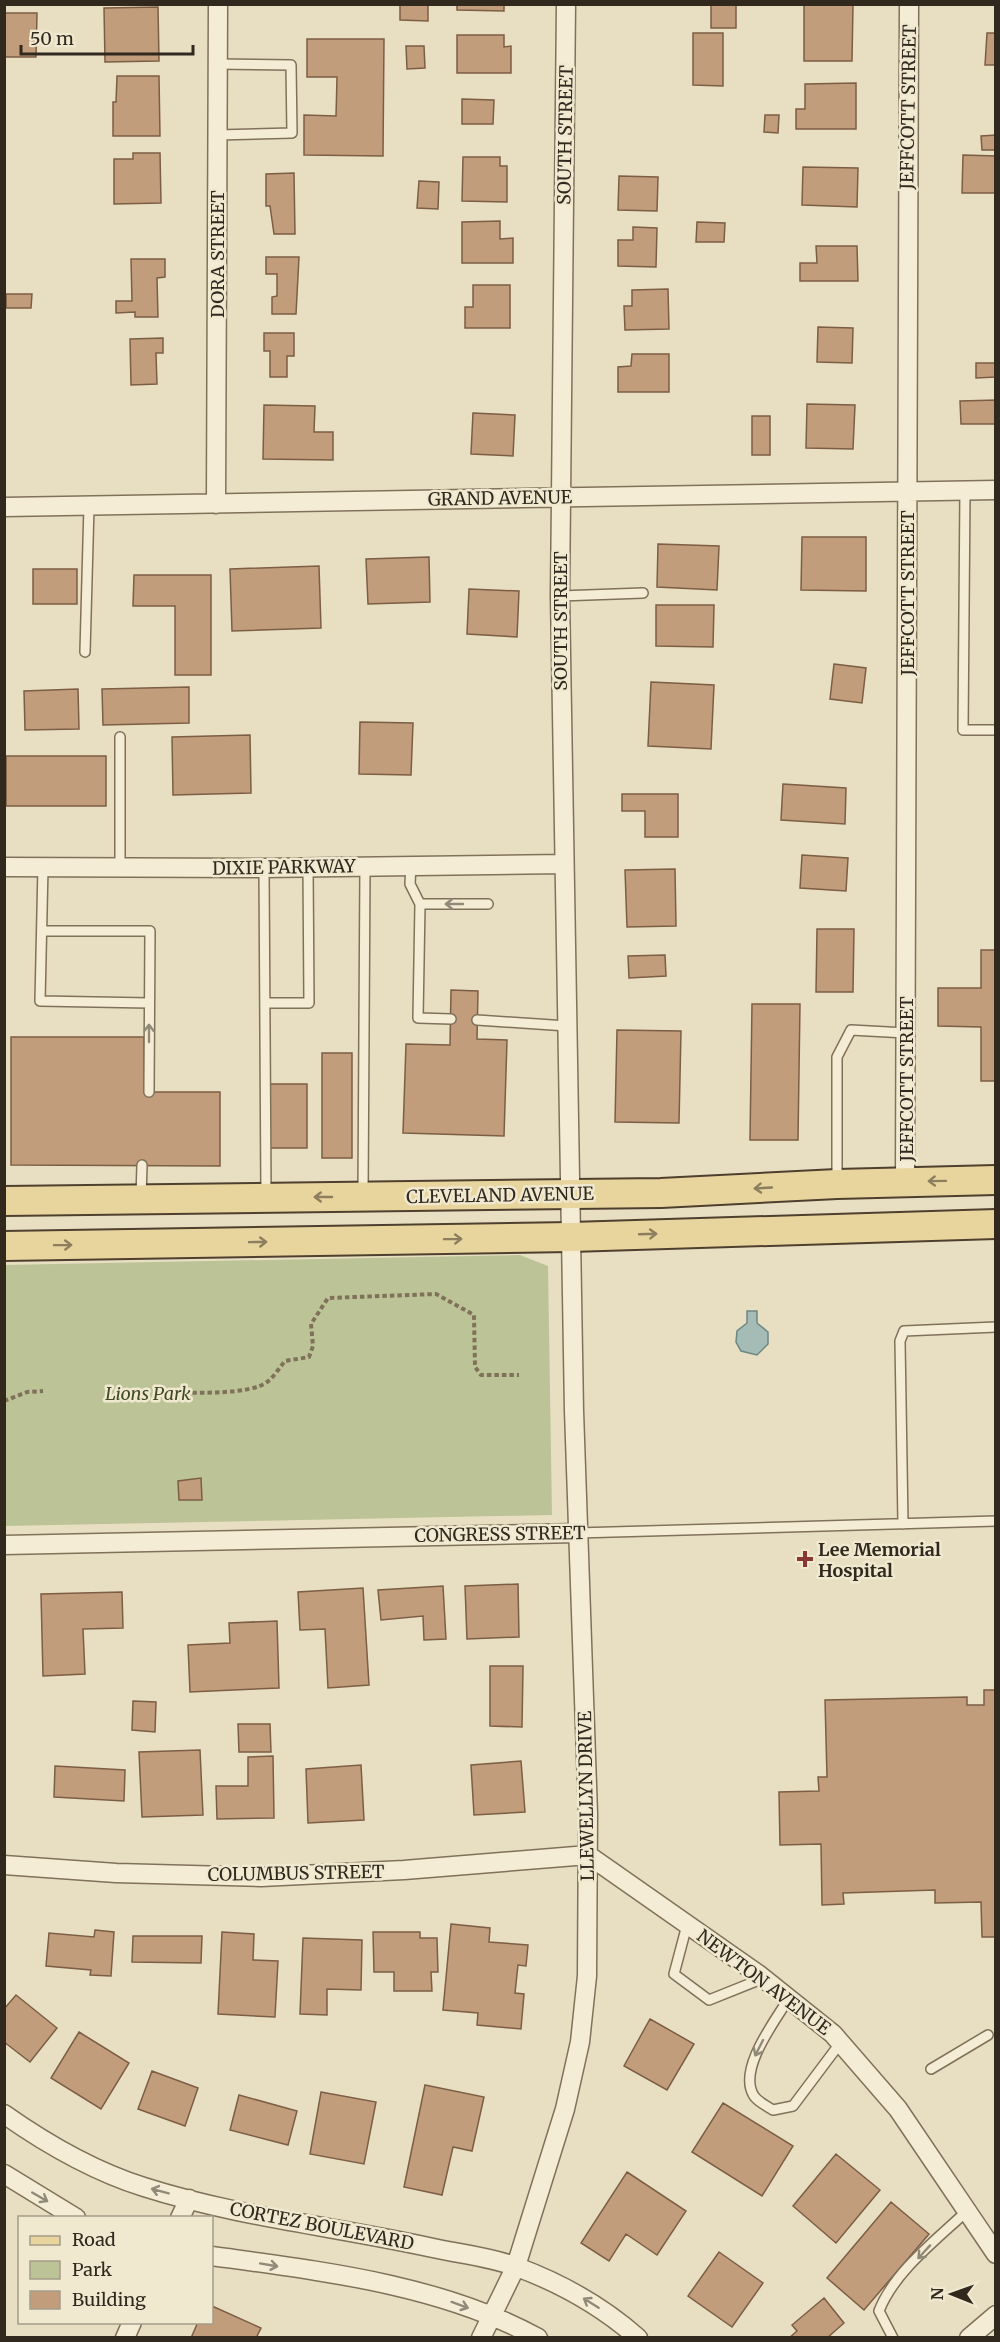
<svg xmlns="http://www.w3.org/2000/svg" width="1000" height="2342" font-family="Merriweather,serif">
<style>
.green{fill:#bcc497}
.water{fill:#a4bbb6;stroke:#6c8883;stroke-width:1.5}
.building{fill:#c29d7c;stroke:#7c5e44;stroke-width:1.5}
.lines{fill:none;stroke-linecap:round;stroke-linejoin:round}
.service-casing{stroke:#80715b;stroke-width:12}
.minor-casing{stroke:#80715b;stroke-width:21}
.primary-casing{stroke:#4e3f2f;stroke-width:32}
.path{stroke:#80715b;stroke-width:4;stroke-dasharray:4.5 3;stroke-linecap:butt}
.service{stroke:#f4ecd4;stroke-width:9}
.minor{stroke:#f4ecd4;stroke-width:18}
.primary{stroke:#e8d59d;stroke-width:28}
.oneway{stroke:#928a79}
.oneway2{stroke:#8c7e5e}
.poi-dot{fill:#883732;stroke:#f0e9d0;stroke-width:2}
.labels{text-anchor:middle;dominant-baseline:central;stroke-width:5;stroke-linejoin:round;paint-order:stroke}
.street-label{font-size:18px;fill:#31281e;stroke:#f0e9d0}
.park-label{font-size:18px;font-style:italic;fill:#404b27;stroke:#f0e9d0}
.poi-label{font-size:18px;font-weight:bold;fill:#31281e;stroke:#f0e9d0;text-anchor:start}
</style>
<rect width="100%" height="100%" fill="#e8dfc2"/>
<!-- green -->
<path class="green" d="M520 1255 548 1266 552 1515 5 1526 4 1265Z"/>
<!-- water -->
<path class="water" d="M747 1311H757V1323L768 1332V1344L757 1355 741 1351 736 1342 737 1331 747 1323Z"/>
<!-- building -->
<path class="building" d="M400 4H428V21L400 20Z
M457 4H504V11L457 10Z
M711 4H736V28H711Z
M804 4H853L852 61H804Z
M158 7 159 61 105 62 104 8Z
M4 13H37L36 57H4Z
M693 33H723V86L693 85Z
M987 33H996V65H985Z
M457 35H504V47L511 46V73H457Z
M307 39H384L383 156 304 155V115L336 116 337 77H307Z
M406 46H424L425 68 407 69Z
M117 76H159L160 136H113V102H116Z
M856 83V129H796V109H805V84Z
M462 99 494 100 493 124H462Z
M765 115H779L778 133 764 132Z
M996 135V150H982L981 136Z
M133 153H160L161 203 114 204V159H133Z
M963 155 996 156V193H962Z
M463 157H500V166H507V202L462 201Z
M803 167 858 168 857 207 802 205Z
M294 173 295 234H274L270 206H266V174Z
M619 176 658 177 657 211 618 210Z
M419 181 439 182 438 209 417 208Z
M500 221V239L513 238V263H462V222Z
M697 222 725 223 724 242H696Z
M633 227 657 228 656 267 618 266V240H633Z
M816 246H857L858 281H800V263H817Z
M266 257H299L296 314H272V297L277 296V274H266Z
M131 259H165V277L157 278 158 317H135V312L116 313V301H132Z
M473 285H510V328H465V307H473Z
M668 289 669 329 625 330 624 306H632V290Z
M6 294H32L31 308H6Z
M818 327 853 328 852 363 817 362Z
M264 333H294V356H287V377H270V351H264Z
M163 338V353H156L157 384 131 385 130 339Z
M632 354H669V392H618V367L631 366Z
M976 363H996V377L976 378Z
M996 400V424H961L960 401Z
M807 404 855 405 853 449 806 448Z
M264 405 315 406 314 432H333V460L263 459Z
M473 413 515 415 513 456 471 454Z
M752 416H770V455H752Z
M802 537H866V591L801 590Z
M658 544 719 546 717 590 657 587Z
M429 557 430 602 368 604 366 559Z
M319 566 321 628 232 631 230 569Z
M33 569H77V604H33Z
M134 575H211V675H175V606H133Z
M469 589 519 591 517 637 467 634Z
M656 605H714L713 647 656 646Z
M834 664 866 668 862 703 830 699Z
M651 682 714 685 711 749 648 746Z
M189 687V723L103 725 102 689Z
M78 689 79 729 25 730 24 691Z
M360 722 413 723 411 775 359 774Z
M250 735 251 793 173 795 172 737Z
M6 756H106V806H6Z
M783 784 846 788 845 824 781 820Z
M622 794H678V837H645V811H622Z
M802 855 848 858 846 891 800 888Z
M675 869 676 926 627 927 625 870Z
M817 929H854L853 992H816Z
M981 950H996V1081H981V1027L938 1026V988H981Z
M665 955 666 976 629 978 628 956Z
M451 990 478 991 477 1039 507 1040 504 1136 403 1133 406 1044 450 1045Z
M752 1004H800L798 1140H750Z
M617 1030 681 1031 679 1123 615 1122Z
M11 1037H144V1092H220V1166L11 1165Z
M322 1053H352V1158H322Z
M269 1084H307V1148H269Z
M201 1478 202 1500H179L178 1481Z
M518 1584 519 1637 467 1639 465 1586Z
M443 1586 446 1639 424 1640 423 1616 381 1620 378 1590Z
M363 1588 369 1685 328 1688 325 1629 300 1630 298 1592Z
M122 1592 123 1628 83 1629 85 1674 43 1676 41 1594Z
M277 1621 279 1688 190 1692 188 1645 230 1643 229 1623Z
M490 1666H523L522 1727 490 1726Z
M984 1690H996V1937H982L981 1902 935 1903V1890L843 1893 844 1904 822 1905 821 1844 780 1845 779 1792 819 1791 818 1777H827L825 1700 967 1697V1705H984Z
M133 1701 156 1702 155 1732 132 1730Z
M238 1724H270L271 1752H239Z
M200 1750 203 1815 142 1817 139 1752Z
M273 1756 274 1818 217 1819 216 1786H248V1757Z
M521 1761 525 1812 474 1815 471 1765Z
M361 1765 364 1820 308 1823 306 1769Z
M55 1766 125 1770 124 1801 54 1797Z
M451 1924 490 1928 489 1942 528 1945 526 1966 518 1965 515 1993 524 1994 521 2029 477 2025 478 2013 443 2010Z
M95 1930 114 1932 111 1976 90 1975 91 1970 46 1966 49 1933 94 1937Z
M222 1932 254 1934 253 1960 278 1961 275 2017 218 2014Z
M373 1932H420V1938H437L438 1972H431L432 1991H394V1972H374Z
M133 1936H202L201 1963 132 1962Z
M303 1938 362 1940 361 1990 327 1989V2015L300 2014Z
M16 1995 57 2028 30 2062 4 2042V2009Z
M650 2019 694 2044 667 2090 624 2066Z
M79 2032 129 2063 101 2109 51 2078Z
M152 2071 198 2088 185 2126 138 2109Z
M425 2085 484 2097 472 2151 453 2147 442 2195 404 2187Z
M321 2092 376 2102 364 2164 310 2154Z
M239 2095 297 2111 288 2145 230 2130Z
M723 2103 793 2146 762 2196 692 2152Z
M836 2154 880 2190 836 2243 793 2206Z
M627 2172 686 2211 657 2255 626 2234 609 2261 581 2243Z
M891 2202 929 2234 864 2310 827 2278Z
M719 2252 763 2283 732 2327 688 2296Z
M824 2298 844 2323 827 2338H789L797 2331 792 2325Z
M212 2306 261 2328 256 2338H191L198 2322H212Z"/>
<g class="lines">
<defs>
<path id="service" d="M217 64 291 65 292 133 217 135
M965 491 963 730H996
M560 596 643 593
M85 652 89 506
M120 737V867
M411 865 410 884 420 904 418 1018 451 1019
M43 867 40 1001 149 1003
M264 868 266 1196
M420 904H488
M42 931H150L149 1092
M265 1003H309L308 867
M477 1020 567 1026
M837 1181V1057L851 1030 906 1033
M363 1195 365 866
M141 1197 142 1165
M903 1524 900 1341 904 1331 996 1327
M577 1533 996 1521
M687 1925 674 1974 709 2000 764 1978
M789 1998C775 2021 737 2070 754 2096 758 2102 767 2106 773 2110L793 2106 841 2042
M931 2069 988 2035
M893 2338 879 2311C894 2272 936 2240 967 2211"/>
<path id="minor" d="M216 504 218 4
M4 507 996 490
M4 867 264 868 563 864
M905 1182 909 4
M4 1545 577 1533
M4 1865 116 1873 261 1877 404 1870 588 1855 758 1974 833 2034 898 2109 996 2254
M4 2114C48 2145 93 2171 144 2187 238 2217 338 2227 433 2248 460 2254 491 2257 517 2267 560 2283 603 2307 638 2338
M4 2174 76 2218
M180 2218 189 2199
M212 2256C320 2271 440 2284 538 2338
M125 2338 132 2322
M481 2338 516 2266 565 2109 580 2042 587 1976 588 1814 574 1411 560 596 566 4
M969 2338 996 2315"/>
<path id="primary" d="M4 1201 661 1193 837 1184 996 1180
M4 1246 571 1237 996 1224"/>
</defs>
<!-- service casing -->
<use href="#service" class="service-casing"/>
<!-- minor casing -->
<use href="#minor" class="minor-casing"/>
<!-- primary casing -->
<use href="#primary" class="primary-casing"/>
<!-- path -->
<path class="path" d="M170 1392C191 1393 251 1395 267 1382 274 1377 279 1368 285 1361L309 1357 313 1346 311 1324 328 1298 436 1294 474 1315 475 1367 481 1375H519
M4 1401 27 1392 43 1391"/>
<!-- service -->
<use href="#service" class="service"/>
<!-- minor -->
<use href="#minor" class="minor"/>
<!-- primary -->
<use href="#primary" class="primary"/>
</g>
<!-- one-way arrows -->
<defs><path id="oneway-shaft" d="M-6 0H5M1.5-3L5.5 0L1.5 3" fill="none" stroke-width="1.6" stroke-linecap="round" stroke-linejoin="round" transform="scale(1.5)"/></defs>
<g class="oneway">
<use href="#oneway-shaft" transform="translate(454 904) rotate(-180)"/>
<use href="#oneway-shaft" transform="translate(149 1033) rotate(-90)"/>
<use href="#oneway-shaft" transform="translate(759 2048) rotate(117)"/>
<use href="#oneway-shaft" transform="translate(160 2191) rotate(-165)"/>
<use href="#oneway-shaft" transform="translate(40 2197) rotate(30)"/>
<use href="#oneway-shaft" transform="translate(924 2252) rotate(133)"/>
<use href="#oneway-shaft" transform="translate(269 2265) rotate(10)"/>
<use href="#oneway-shaft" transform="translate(591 2303) rotate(-148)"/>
<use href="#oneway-shaft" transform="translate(460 2305) rotate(20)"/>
</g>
<g class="oneway2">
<use href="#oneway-shaft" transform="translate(937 1181) rotate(179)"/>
<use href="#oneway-shaft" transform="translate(763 1188) rotate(177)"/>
<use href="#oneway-shaft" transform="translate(323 1197) rotate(180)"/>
<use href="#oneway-shaft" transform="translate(648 1234) rotate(-2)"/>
<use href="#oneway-shaft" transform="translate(453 1239) rotate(-1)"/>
<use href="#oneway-shaft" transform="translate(258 1242) rotate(-1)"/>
<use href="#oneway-shaft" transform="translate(63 1245) rotate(-1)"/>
</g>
<!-- markers -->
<path class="poi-dot" d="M802 1550h6v6h6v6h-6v6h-6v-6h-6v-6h6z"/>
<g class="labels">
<!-- street labels -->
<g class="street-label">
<text transform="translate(908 107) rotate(-89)">JEFFCOTT STREET</text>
<text transform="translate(565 135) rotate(-89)">SOUTH STREET</text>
<text transform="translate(217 254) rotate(-90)">DORA STREET</text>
<text transform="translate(500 498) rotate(-1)">GRAND AVENUE</text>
<text transform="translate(907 593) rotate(-90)">JEFFCOTT STREET</text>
<text transform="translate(560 621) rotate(-90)">SOUTH STREET</text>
<text transform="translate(284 867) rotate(-1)">DIXIE PARKWAY</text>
<text transform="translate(906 1079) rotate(-90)">JEFFCOTT STREET</text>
<text transform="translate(500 1195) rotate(-1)">CLEVELAND AVENUE</text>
<text transform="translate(500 1534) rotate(-1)">CONGRESS STREET</text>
<text transform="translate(586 1796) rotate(-91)">LLEWELLYN DRIVE</text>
<text transform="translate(296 1873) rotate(-1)">COLUMBUS STREET</text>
<text transform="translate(764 1982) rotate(37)">NEWTON AVENUE</text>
<text transform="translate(322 2226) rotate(11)">CORTEZ BOULEVARD</text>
</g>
<!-- park labels -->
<g class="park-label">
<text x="148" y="1393">Lions Park</text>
</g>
<!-- poi labels -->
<g class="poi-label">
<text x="818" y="1549">Lee Memorial<tspan x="818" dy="21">Hospital</tspan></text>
</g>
</g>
<!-- border -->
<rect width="1000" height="2342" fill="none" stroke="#31281e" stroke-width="12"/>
<!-- legend -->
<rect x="18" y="2216" width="195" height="108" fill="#f0e9d0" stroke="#a49c89" stroke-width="1.5"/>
<rect x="30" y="2236" width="30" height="9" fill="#e8d59d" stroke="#a49c89" stroke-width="1.5"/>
<text x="72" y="2246" font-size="18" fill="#31281e">Road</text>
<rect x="30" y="2261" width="30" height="18" fill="#bcc497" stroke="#a49c89" stroke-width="1.5"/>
<text x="72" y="2276" font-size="18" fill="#31281e">Park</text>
<rect x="30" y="2291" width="30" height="18" fill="#c29d7c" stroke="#a49c89" stroke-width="1.5"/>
<text x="72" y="2306" font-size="18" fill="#31281e">Building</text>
<!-- north arrow -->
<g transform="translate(952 2294) rotate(271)" stroke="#f0e9d0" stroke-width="4.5" paint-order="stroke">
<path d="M0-4.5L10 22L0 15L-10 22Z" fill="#31281e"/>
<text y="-9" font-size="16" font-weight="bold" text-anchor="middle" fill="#31281e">N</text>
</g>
<!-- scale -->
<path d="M21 45v9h172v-9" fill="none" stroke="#31281e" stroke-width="3"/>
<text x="30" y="45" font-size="18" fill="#31281e" stroke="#f0e9d0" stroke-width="4.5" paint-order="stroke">50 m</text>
</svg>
